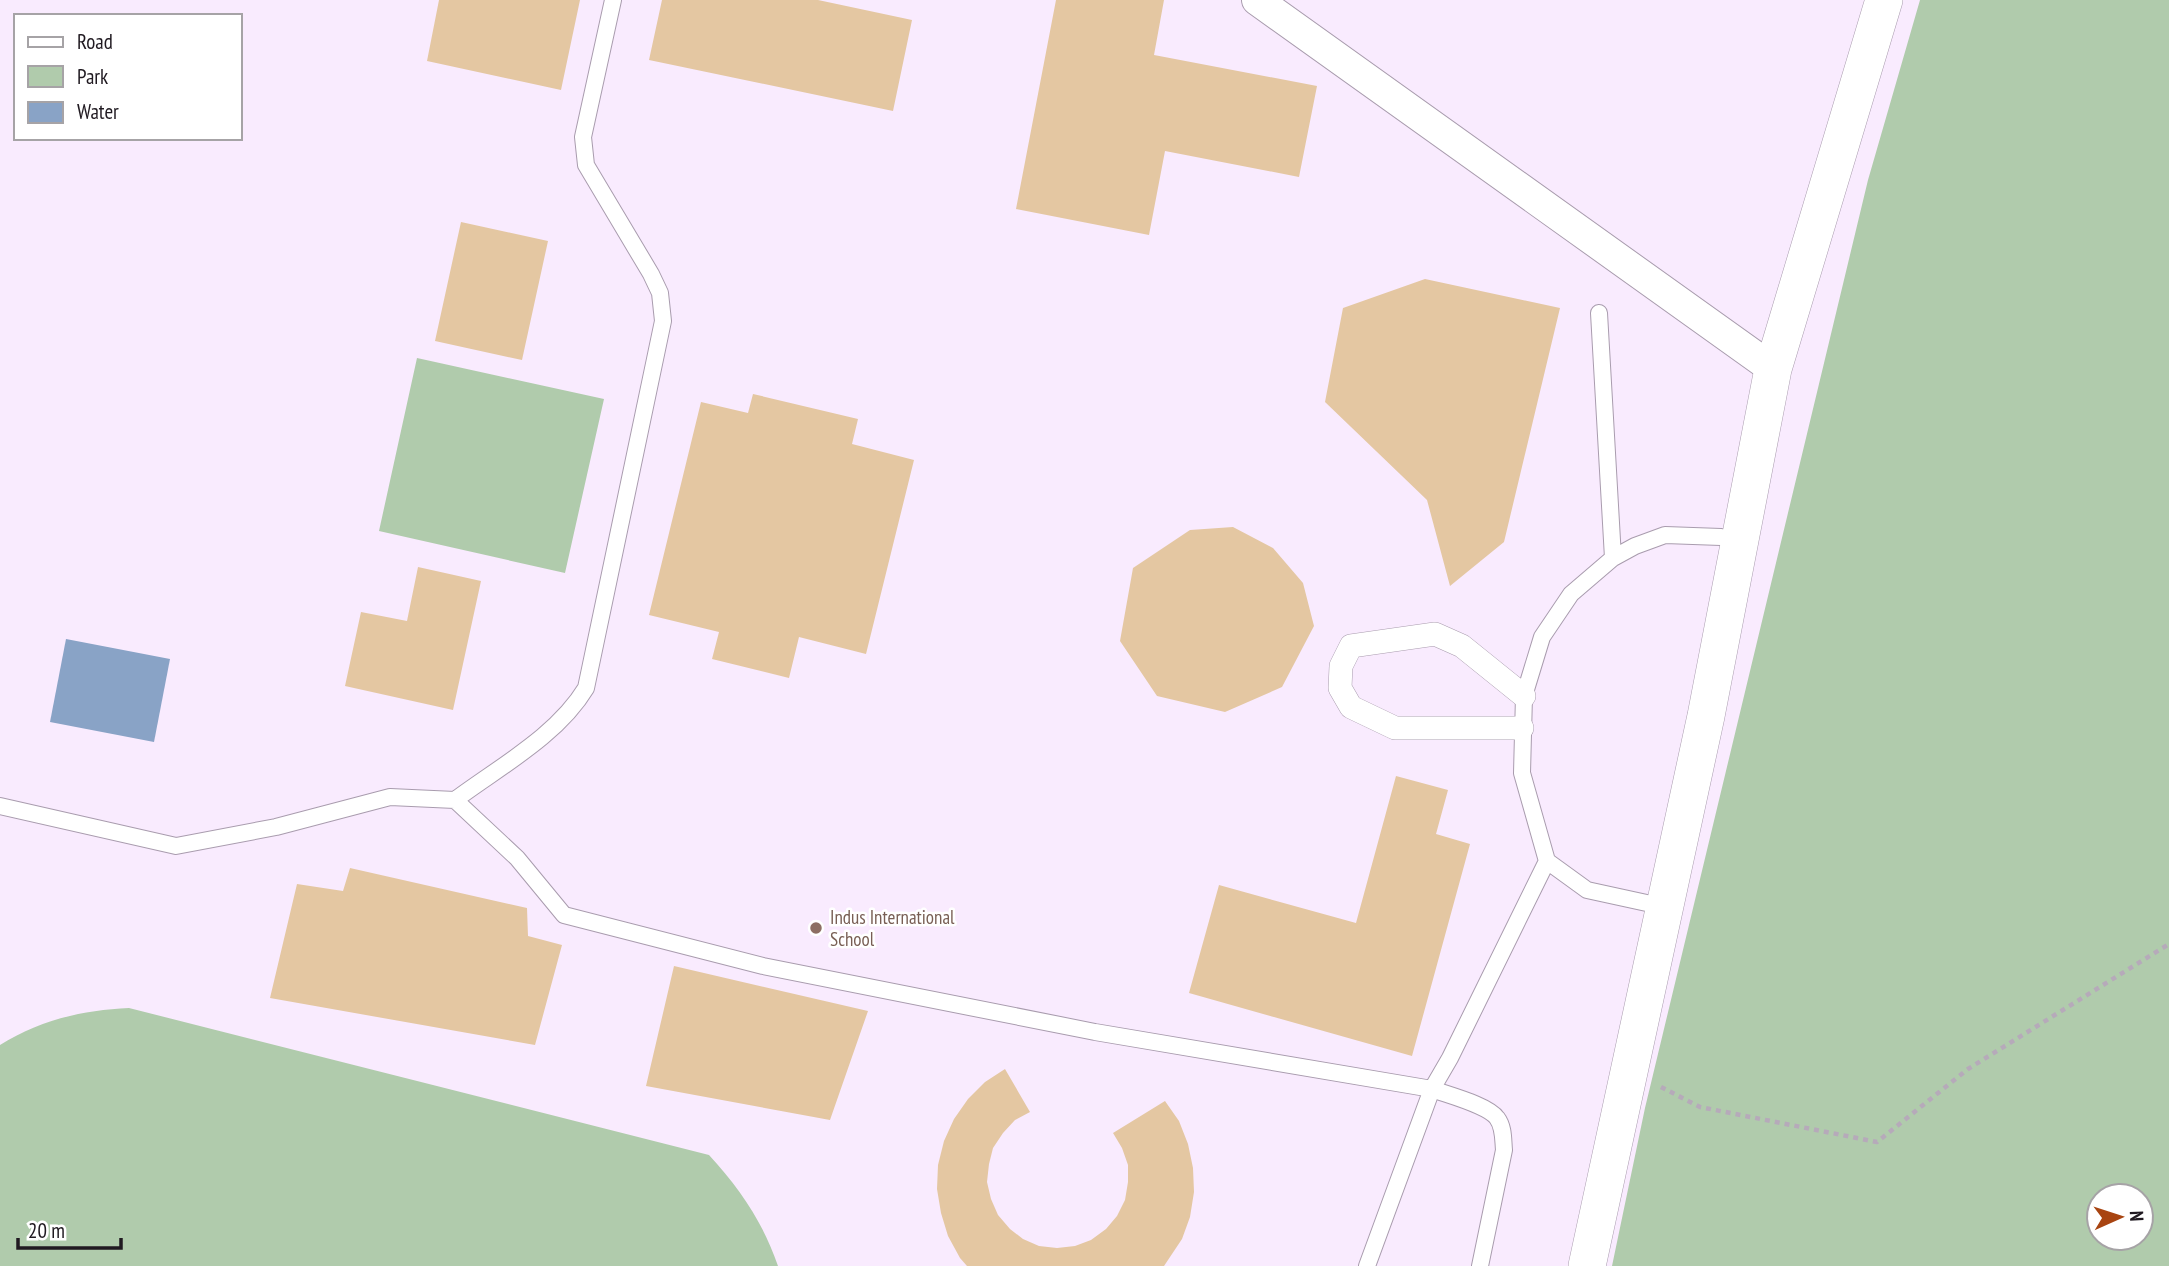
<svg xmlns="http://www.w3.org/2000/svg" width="2169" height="1266" font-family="'PT Sans Narrow',sans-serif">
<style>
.green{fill:#b0cbac;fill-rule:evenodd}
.water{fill:#89a3c6}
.building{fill:#e4c7a2}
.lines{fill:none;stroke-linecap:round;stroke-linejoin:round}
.service-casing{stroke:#a99cae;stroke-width:18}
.pedestrian-casing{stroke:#a99cae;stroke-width:24}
.minor-casing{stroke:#a99cae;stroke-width:32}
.tertiary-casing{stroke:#a99cae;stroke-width:38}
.path{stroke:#b6aaba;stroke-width:4.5;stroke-dasharray:5 5;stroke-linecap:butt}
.service{stroke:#fff;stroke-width:16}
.pedestrian{stroke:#fff;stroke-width:23}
.minor{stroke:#fff;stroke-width:30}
.tertiary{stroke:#fff;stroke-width:37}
.education-dot{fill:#8d6e63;stroke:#fff;stroke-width:2.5}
.labels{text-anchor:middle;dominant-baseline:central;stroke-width:5;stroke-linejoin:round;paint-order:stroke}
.education-label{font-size:19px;fill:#785e54;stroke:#fff;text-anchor:start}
</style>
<rect width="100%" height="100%" fill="#f9ebfe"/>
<!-- green -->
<path class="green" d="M1920 0H2169V1266H1612L1645 1108 1868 180ZM2141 1196V1238H2099V1196Z
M417 358 604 399 565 573 379 531Z
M129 1008 709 1155C740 1189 763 1222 778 1266H0V1045C40 1020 83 1010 129 1008Z"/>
<!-- water -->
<path class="water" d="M66 639 170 659 154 742 50 722Z"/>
<!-- building -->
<path class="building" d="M439 0H580L561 90 427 61Z
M662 0H818L912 20 893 111 649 60Z
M1056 0H1164L1154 55 1317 86 1299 177 1165 151 1149 235 1016 209Z
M461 222 548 241 522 360 435 341Z
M1425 279 1560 308 1504 542 1450 586 1427 500 1325 402 1343 308Z
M753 394 858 419 852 444 914 460 866 654 799 637 789 678 712 659 719 632 649 615 701 402 748 413Z
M1233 527 1273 548 1303 583 1314 626 1282 687 1225 712 1157 696 1120 641 1133 568 1190 530Z
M418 567 481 581 453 710 345 686 361 612 407 621Z
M1396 776 1448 790 1436 834 1470 844 1412 1056 1189 993 1219 885 1356 923Z
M350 868 527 908 528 936 562 945 535 1045 270 998 297 884 343 891Z
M674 966 868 1011 830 1120 646 1086Z
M1005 1069 1030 1112 1015 1120 1003 1133 993 1148 989 1164 987 1182 991 1199 998 1215 1010 1229 1023 1239 1039 1246 1057 1248 1075 1246 1091 1240 1106 1229 1117 1216 1125 1200 1128 1182V1165L1122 1148 1113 1133 1165 1101 1179 1121 1188 1144 1193 1168 1194 1192 1190 1217 1182 1239 1164 1266H967L960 1258 948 1236 941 1213 937 1189 938 1165 944 1141 954 1119 968 1099 985 1082Z"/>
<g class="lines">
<defs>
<path id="service" d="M1599 313 1613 558
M455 800C499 767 557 736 586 688L663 321 660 293 651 274 586 165 583 137 613 0
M0 806 176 846 276 827 390 797 455 800 517 858 564 915 763 966 1095 1032 1432 1089 1450 1058 1547 861
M1665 907 1587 890 1547 861 1522 773 1524 696 1542 637 1571 594 1613 558 1635 546 1665 535 1721 537 1740 544
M1367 1266 1432 1089C1448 1095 1488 1105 1497 1118 1504 1127 1503 1140 1504 1150L1480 1266"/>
<path id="pedestrian" d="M1522 728H1395L1351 707 1340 688 1341 666 1351 646 1435 634 1462 646 1524 696"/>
<path id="minor" d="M1257 0 1773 369"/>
<path id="tertiary" d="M1587 1266 1706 716 1773 369 1884 0"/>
</defs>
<!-- service casing -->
<use href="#service" class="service-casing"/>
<!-- pedestrian casing -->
<use href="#pedestrian" class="pedestrian-casing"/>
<!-- minor casing -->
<use href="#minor" class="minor-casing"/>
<!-- tertiary casing -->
<use href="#tertiary" class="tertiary-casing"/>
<!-- path -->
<path class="path" d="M1661 1087 1700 1107 1877 1142 1968 1069 2169 944"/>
<!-- service -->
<use href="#service" class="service"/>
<!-- pedestrian -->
<use href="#pedestrian" class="pedestrian"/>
<!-- minor -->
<use href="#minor" class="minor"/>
<!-- tertiary -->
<use href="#tertiary" class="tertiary"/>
</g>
<!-- markers -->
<circle class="education-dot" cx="816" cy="928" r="7"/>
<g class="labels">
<!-- education labels -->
<g class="education-label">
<text x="830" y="917">Indus International<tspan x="830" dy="22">School</tspan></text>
</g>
</g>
<!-- legend -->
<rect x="14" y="14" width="228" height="126" fill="#ffffff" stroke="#a6a3a6" stroke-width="2"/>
<rect x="28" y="37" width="35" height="10" fill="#ffffff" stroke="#a6a3a6" stroke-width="2"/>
<text x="77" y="49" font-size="21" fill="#201a21">Road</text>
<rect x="28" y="66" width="35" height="21" fill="#b0cbac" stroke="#a6a3a6" stroke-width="2"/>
<text x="77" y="84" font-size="21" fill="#201a21">Park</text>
<rect x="28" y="102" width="35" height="21" fill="#89a3c6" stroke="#a6a3a6" stroke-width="2"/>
<text x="77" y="119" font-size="21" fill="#201a21">Water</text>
<!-- north arrow -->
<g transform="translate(2120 1217) rotate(87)"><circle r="33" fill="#ffffff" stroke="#a6a3a6" stroke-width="2"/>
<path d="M0-5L12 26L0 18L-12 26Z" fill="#a84411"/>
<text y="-10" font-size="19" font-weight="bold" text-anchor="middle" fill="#201a21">N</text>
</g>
<!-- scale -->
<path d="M18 1238v10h103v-10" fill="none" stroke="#201a21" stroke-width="3.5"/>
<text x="28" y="1238" font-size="21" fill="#201a21" stroke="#ffffff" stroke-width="5" paint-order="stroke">20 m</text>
</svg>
